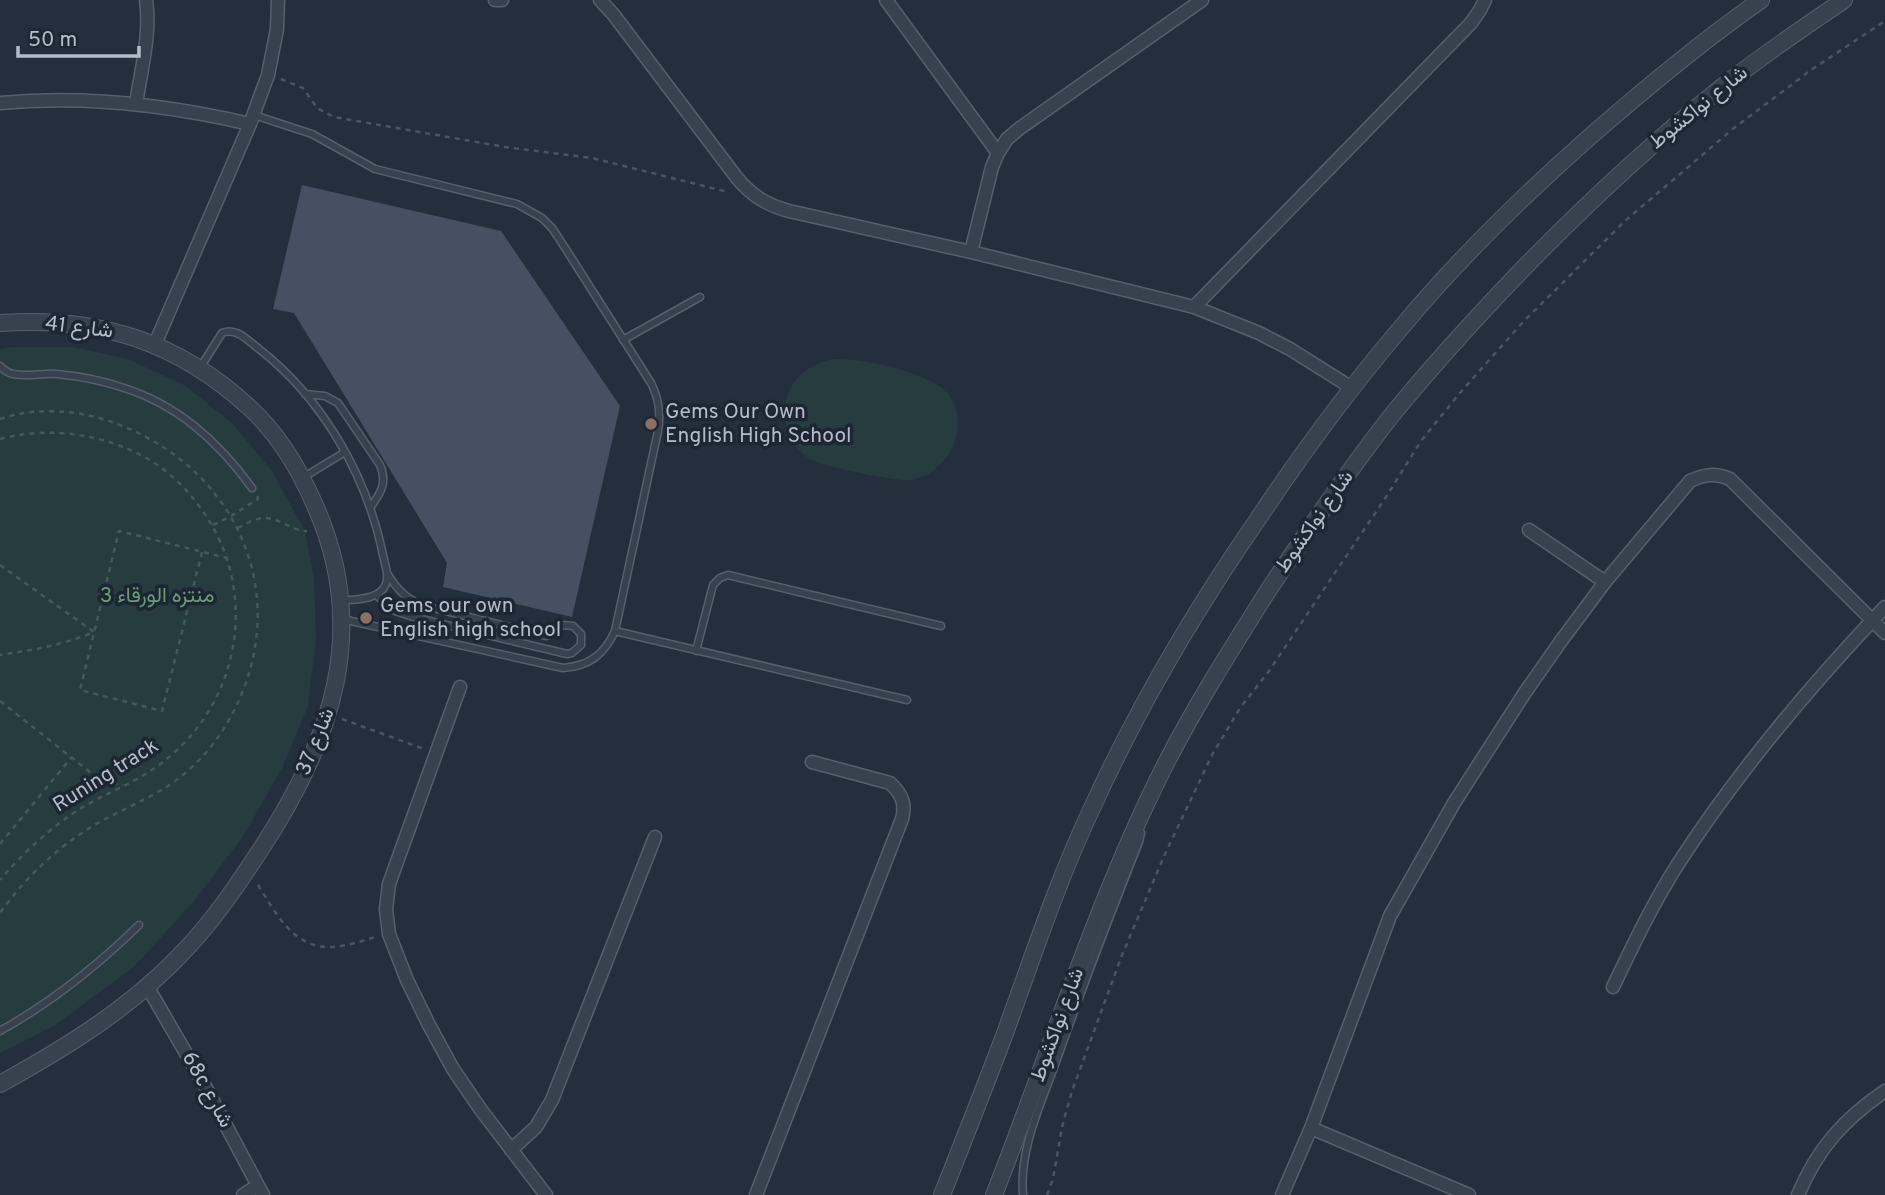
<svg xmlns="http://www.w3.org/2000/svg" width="1885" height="1195" font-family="Overpass,Vazirmatn,sans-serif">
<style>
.green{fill:#263c3f}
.building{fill:#455162}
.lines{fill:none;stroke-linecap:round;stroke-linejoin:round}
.service-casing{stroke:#565f6c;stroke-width:9}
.minor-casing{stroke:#565f6c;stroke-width:15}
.tertiary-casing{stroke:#565f6c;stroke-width:18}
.path{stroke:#44595c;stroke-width:2.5;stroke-dasharray:5 5;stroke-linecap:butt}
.service{stroke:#38414e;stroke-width:6}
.minor{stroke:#38414e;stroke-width:12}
.tertiary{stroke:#38414e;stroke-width:16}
.education-dot{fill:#8d6e63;stroke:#1d2633;stroke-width:2.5}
.labels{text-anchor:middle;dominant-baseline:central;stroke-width:7;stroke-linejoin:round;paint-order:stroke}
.street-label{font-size:21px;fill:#b4bcc9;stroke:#1d2633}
.poi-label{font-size:21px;fill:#b4bcc9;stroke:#1d2633;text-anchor:start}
.park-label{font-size:21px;fill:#6b9a76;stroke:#1d2633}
</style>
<rect width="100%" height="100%" fill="#242f3e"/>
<!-- green -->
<path class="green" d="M12 347H73L128 359 186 386 234 425 272 471 305 531 314 579 316 639 308 706 283 766 244 835 195 900 134 967 55 1025 0 1053V349Z
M833 359C861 358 924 371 944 390 975 420 950 476 909 480 893 481 824 467 810 459 780 440 775 395 804 372 813 365 822 362 833 359Z"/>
<!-- building -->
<path class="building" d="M302 185 501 231 620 406 572 617 443 587 447 563 294 313 273 309Z"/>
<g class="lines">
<defs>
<path id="service" d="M254 115 312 134 375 169 517 204 542 218 552 228 560 240 651 383C659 399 661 413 658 431L615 631C604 655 589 666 563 668L342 619
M623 340 700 297
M0 366C4 370 7 373 13 374 27 377 42 373 57 374 78 376 100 380 121 387 177 404 218 441 252 488
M200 368 222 333C237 327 248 341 259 349 323 399 367 476 383 555 385 565 390 577 385 586 378 600 355 599 341 601
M305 394 325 396 338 403 380 465C388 483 380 494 370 508
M304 477 345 452
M376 595 395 611 413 617 567 654 572 653 581 645V634L573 626 562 625 552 634 546 636 421 605C405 598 396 588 387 573
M615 631 907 700
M696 651 713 585 720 578 728 575 941 626
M0 1031C52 1002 97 966 139 925
M1023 1195C1019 1149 1041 1104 1056 1062 1082 988 1110 915 1139 842L1141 833"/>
<path id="minor" d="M495 0H502
M600 0 613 14 737 178C752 196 767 205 789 211L971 252 1194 307 1259 333 1290 349 1352 388
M886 0 998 153
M0 103C84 95 168 105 250 124
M136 104C141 70 151 34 146 0
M971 252 992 167 998 153 1007 139 1020 128 1202 0
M1194 307 1471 23 1480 10 1485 0
M155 344 250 124 268 75 277 29 278 0
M1529 530 1605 582
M460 687 389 884 386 909 389 934 407 980 429 1025 453 1069 481 1110 546 1195
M147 986 205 1086 263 1195
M1613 987C1633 945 1653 903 1678 864 1738 771 1809 687 1885 607
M1311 1128 1390 916 1454 803 1524 694 1561 641 1605 582 1690 481C1705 474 1715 473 1730 479L1885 633
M511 1150 536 1127 552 1100 655 837
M243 1195 257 1186
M756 1195 902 819C906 804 902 794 890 783L812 762
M1282 1195 1311 1128 1469 1195
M1798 1195C1817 1149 1844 1119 1885 1091"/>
<path id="tertiary" d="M0 323C98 316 178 341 251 409 278 434 298 467 313 501 372 628 332 742 259 852 236 887 213 921 185 950 132 1007 67 1047 0 1084
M942 1195C963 1142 984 1089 1004 1036 1032 959 1057 882 1092 808 1138 707 1195 610 1258 519 1302 453 1349 389 1400 329 1458 259 1525 194 1593 134 1647 87 1702 41 1761 0
M994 1195C1050 1053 1095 905 1163 769 1194 708 1230 651 1266 594 1306 533 1347 472 1392 415 1431 367 1474 320 1517 275 1581 209 1649 145 1722 87 1761 56 1803 28 1844 0"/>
</defs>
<!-- service casing -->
<use href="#service" class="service-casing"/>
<!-- minor casing -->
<use href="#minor" class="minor-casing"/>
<!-- tertiary casing -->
<use href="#tertiary" class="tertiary-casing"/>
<!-- path -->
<path class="path" d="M281 79 303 88 317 108 334 117 505 147 592 158 728 192
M0 419C38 406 83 410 120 425 245 474 296 608 226 725 210 752 185 777 158 792 135 805 110 815 88 829 54 850 23 881 0 913
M0 439C58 423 131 438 175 479 209 511 231 552 235 599 241 668 208 734 150 771 126 787 99 796 75 812 47 831 22 854 0 880
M213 525 231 516 258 499 257 496
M238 528C246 524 255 518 264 518 280 518 292 531 307 531
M202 552 162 711 80 690 119 531 227 558
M0 565 94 632C63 645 33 650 0 655
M0 701 95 776 110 783 123 785
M342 719 424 749
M0 844 71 758
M258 885C276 913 293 949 333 947 347 946 362 941 375 937
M1047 1195 1053 1179 1062 1127 1072 1091 1122 955 1165 854 1212 755 1240 708 1269 671 1386 497 1421 441 1459 394 1523 322 1625 221 1734 128 1811 70 1885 21"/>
<!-- service -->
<use href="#service" class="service"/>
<!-- minor -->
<use href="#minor" class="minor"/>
<!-- tertiary -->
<use href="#tertiary" class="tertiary"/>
</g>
<!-- markers -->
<g class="education-dot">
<circle cx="651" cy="424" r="7"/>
<circle cx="366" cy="618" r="7"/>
</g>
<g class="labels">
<!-- street labels -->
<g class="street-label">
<text transform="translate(1699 108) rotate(-39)">شارع نواكشوط</text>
<text transform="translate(79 328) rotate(7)">شارع 41</text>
<text transform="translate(1315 522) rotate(-55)">شارع نواكشوط</text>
<text transform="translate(316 742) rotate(-68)">شارع 37</text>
<text transform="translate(106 776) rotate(-32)">Runing track</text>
<text transform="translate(1058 1025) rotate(-70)">شارع نواكشوط</text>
<text transform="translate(207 1090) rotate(61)">68c شارع</text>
</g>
<!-- poi labels -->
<g class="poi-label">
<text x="665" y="412">Gems Our Own<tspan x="665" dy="24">English High School</tspan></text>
<text x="380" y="606">Gems our own<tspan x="380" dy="24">English high school</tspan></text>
</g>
<!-- park labels -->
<g class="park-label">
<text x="157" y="596">منتزه الورقاء 3</text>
</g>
</g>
<!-- scale -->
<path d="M18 46v10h121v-10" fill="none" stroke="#b4bcc9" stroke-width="3.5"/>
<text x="28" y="46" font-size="21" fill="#b4bcc9" stroke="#1d2633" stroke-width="5" paint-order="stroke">50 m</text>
</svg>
